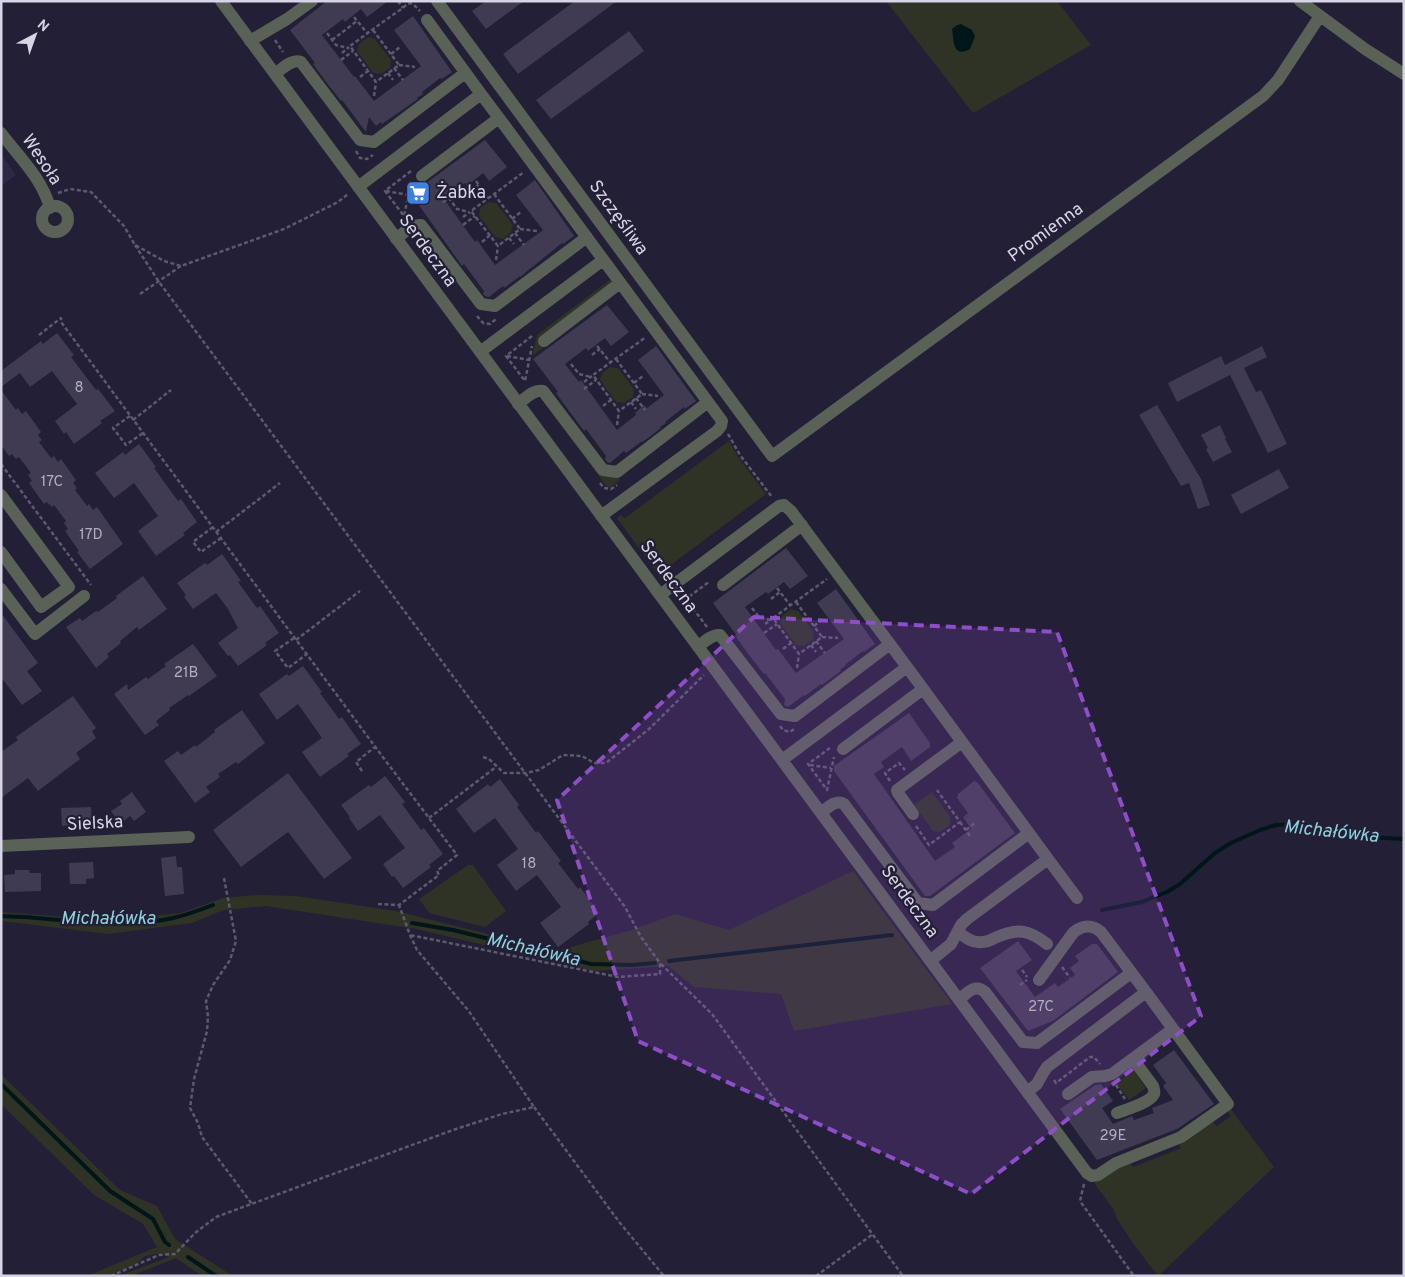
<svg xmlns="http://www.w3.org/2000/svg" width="1405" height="1277" font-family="Overpass,sans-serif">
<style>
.built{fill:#2d2844}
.green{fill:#2e3325}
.water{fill:#001619}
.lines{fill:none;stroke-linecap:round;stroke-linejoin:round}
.stream{stroke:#001619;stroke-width:4}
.building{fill:#403b52}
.path{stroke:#5d5a6f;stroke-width:2.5;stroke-dasharray:4 2.5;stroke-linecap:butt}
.minor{stroke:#5a6157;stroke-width:12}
.marked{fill:#8d4ec7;fill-opacity:0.2;stroke:#8d4ec7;stroke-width:4;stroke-dasharray:10 6;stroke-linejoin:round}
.labels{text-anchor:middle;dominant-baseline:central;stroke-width:4.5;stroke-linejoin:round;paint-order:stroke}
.number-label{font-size:15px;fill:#b1aec0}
.street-label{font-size:18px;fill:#d7d5e5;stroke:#231f36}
.poi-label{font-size:18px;fill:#d7d5e5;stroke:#231f36;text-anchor:start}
.water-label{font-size:19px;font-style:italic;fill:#8ed2dd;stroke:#231f36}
</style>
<rect width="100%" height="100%" fill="#231f36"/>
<!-- built -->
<path class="built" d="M1 154 16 175 1 186Z"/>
<!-- green -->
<path class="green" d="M886 1H1057L1091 45 973 113Z
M368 37 375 39 391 60 390 68 381 74 373 73 357 51 359 44Z
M489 202 496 203 513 225 511 232 503 239 495 237 479 216 480 208Z
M611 279 612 282 610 285 538 338 544 347 532 356 537 335Z
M610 367 618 368 634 389 633 397 624 403 616 402 600 380 602 373Z
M555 413 617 477 620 480 609 488 607 487 553 415Z
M729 441 738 457 766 494 660 573 664 579 662 580 617 518 621 515 625 518Z
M791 609 798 611 814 632 813 640 804 646 796 645 780 623 782 616Z
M932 792 951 818 949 826 940 832 933 831 914 805Z
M468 865H473L506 911 485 927 429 913 419 899Z
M853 871 952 1004 794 1031 781 994 694 987 668 966 593 971 416 929 266 906 224 910 192 923 108 934 1 921V912L109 920 181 913 223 898 257 895 296 896 396 911 556 951 632 930 675 914 729 930Z
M1133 1070 1146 1088 1129 1100 1116 1083Z
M1 1074 120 1190 157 1206 175 1239 233 1276H202L176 1258 131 1276H119L169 1257 161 1253 145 1256 135 1265 108 1276H87L157 1247 143 1224 94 1195 1 1104Z
M1229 1107 1274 1167 1158 1276 1135 1246 1117 1219 1114 1210 1094 1183 1130 1161 1133 1167 1181 1148 1179 1144 1211 1120 1217 1126 1231 1116 1226 1109Z"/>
<!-- water -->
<path class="water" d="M961 24 972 30 975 36 970 49C952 59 954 39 952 29L957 25Z"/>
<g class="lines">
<!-- stream -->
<path class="stream" d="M1102 910 1142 902 1167 892 1180 884 1215 853 1231 843 1260 830 1276 825 1292 824 1304 825 1368 837 1404 839
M1 916C58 917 116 931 173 918 187 915 200 910 213 905
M412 923 453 930 591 964 632 965 655 963
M669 961 892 935
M1 1084 110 1191 153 1219 165 1242 169 1245
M188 1257 216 1276"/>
</g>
<!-- building -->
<path class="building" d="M327 1H388L367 17 361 9 345 22 343 19 322 35 354 77 355 76 374 101 421 66 394 30 413 16 452 72 442 79 440 78 422 92 423 94 417 98 418 99 382 124 381 122 376 126 369 117 366 132 342 100 341 101 326 82 313 64 315 63 290 30Z
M486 1H524L486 29 472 11Z
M575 1H617L518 74 503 54Z
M629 31 644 51 551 119 536 100Z
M485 140 507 167 489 181 483 173 467 186 465 183 444 199 475 242 477 240 495 265 543 230 516 195 535 180 574 236 563 244 562 243 520 277V276L504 288 503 286 489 297 485 296 483 294 484 291 464 264 462 266 411 194Z
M607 305 629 332 611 346 605 338 588 351 586 348 565 364 579 382 581 380 617 430 636 415 635 413 644 405 647 408 664 395 638 360 656 346 696 401 685 409 684 407 665 422 666 423 660 427 661 428 648 438 642 442V441L626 453 624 451 610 463 607 462 605 459 606 456 586 429 584 431 569 411 556 393 558 392 533 359Z
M57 333 74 355 71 357 96 390 98 389 115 411 100 421 102 423 74 444 66 432 64 434 55 421 77 404 52 371 30 387 20 373 1 387V371L41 341 43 344Z
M1262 346 1267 357 1244 368 1256 392 1261 390 1287 444 1268 453 1230 375 1177 402 1168 383 1221 356 1225 365Z
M1 390 16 410 18 408 22 414 26 411 41 432 38 435 42 440 39 442 51 458 54 456 58 462 61 459 76 480 73 483 77 488 75 490 87 506 89 504 93 510 97 507 123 544 90 569 77 552 79 551 65 531 68 529 64 523 66 521 54 505 52 507 47 502 44 504 29 483 32 481 28 475 31 473 19 457 16 459 12 454 9 456 1 445Z
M1157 405 1201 479 1210 505 1198 509 1189 483 1181 486 1139 415Z
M1220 425 1226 438 1225 439 1232 452 1213 462 1206 449 1208 448 1201 435Z
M139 444 156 467 154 468 178 501 181 499 197 522 183 533 185 535 156 556 138 531 158 516 134 483 114 498 95 473 123 452 125 455Z
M1279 469 1289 488 1241 514 1231 495Z
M786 548 808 576 790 589 784 582 768 594 766 592 745 607 776 650 778 649 796 673 844 639 817 603 836 589 875 644 864 652 863 651 845 665V666L840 670 841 671 822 685 821 684 805 696 804 695 788 707 784 705 785 699 765 673 764 674 749 655 736 637 737 636 713 603Z
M222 554 241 581 238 582 257 608 260 606 279 633 265 643 267 645 238 666 230 655 228 656 218 643 238 628 228 609 216 593 193 609 184 597 186 595 177 583 205 563 207 565Z
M143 576 167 609 139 630 137 627 120 641 121 643 107 654 109 657 96 668 66 627 80 618 82 621 96 611 98 612 117 598 116 596Z
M1 613 38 663 27 671 42 691 22 705 1 677Z
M193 644 217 676 189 696 188 695 169 708 170 710 156 721 159 725 145 735 114 694 127 684 128 690 146 677 148 679 166 666 164 664Z
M303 666 322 692 320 693 339 719 342 717 361 744 347 754 349 756 320 777 302 752 322 738 298 704 277 720 259 694 287 674 289 676Z
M73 696 96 728 92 731 96 738 76 753 80 759 38 791 28 778 1 798V752L18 740 16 737Z
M242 710 265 743 238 764 236 762 218 774 220 777 206 787 210 792 195 803 164 761 178 751 181 755 195 745 196 747 215 732 214 730Z
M909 713 930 743V747L911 761 902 747 881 762 884 767 874 774 935 861 955 847 952 843 971 829 963 817 968 813 957 798 958 794 974 781 978 783 1015 833 930 896H925L834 771V766Z
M288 773 352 858 324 879 288 832 241 867 213 830Z
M385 776 405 802 402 804 421 830 424 828 443 854 429 865 431 867 403 888 394 876 392 877 383 864 405 848 380 815 358 831 349 818 350 817 341 805 369 785 371 787Z
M500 779 519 805 517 807 536 833 538 831 561 861 558 863 578 889 580 887 599 913 588 922 589 924 558 947 540 923 561 907 537 875 516 891 497 865 518 849 495 818 474 833 456 809 488 784 490 787Z
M132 792 146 812 134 821 130 816 120 824 111 811 122 804 120 801Z
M91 807 92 823 62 826 61 808Z
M176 856 177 867H182L184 894 165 896 161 858Z
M93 862 94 878 86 879V884H70L69 863Z
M15 870H29L30 873H41V891L5 892 4 875 15 874Z
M1018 941 1032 960 1016 971 1035 997 1055 983 1058 987 1075 975 1070 968 1079 961 1075 956 1092 944H1097L1118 972 1053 1021 1028 1031 980 968Z
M1174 1050 1214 1104 1177 1129 1097 1160 1060 1109 1095 1085 1101 1084 1113 1101 1102 1108 1113 1124 1132 1116 1134 1120 1154 1113 1152 1108 1173 1100 1163 1086 1166 1083 1153 1065Z"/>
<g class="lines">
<!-- path -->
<path class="path" d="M398 1 403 8
M354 17 367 33
M373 30 399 65 376 82 350 46C368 33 385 20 403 8 406 5 409 2 413 4L420 11
M327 33 336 45 348 48
M275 40 283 52
M332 40 357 21
M342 53 349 47
M391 54 400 47
M341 60 353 51
M399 65 415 67
M394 68 403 80
M388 73 393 80
M360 77 368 71
M374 96 376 82
M356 151 360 158 367 159 373 155
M411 171 385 191 404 216 411 182
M476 181 488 198
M386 191 408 195
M470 191 479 185
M58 193 70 189 91 192 124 226 135 245 164 261 181 266 284 229 338 202 348 194
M494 194 520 229 498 246 471 211 524 172
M443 202 449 198 457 209 469 212
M463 217 470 212
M512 219 522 211
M463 225 475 216
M520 229 537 231
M515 233 524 245
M509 238 514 244
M482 242 490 235
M135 245 159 282 625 907 641 937 660 963V974L618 977 410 935
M496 260 498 246
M140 294 181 266
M477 316 483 323 490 324 496 319
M39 335 61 318V322L382 756 457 855 437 871 439 875 399 905 377 904
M532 336 506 356 525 381 532 346
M597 346 610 362
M592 355 600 349
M507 356 529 360
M616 359 642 394 619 411 593 375 646 337
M571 364 579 374 591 377
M584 382 592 376
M634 383 643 376
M584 389 596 380
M642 394 658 396
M636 398 645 410
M631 402 636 409
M603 406 611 400
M130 416 113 428 126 445 143 433
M133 420 171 390
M617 425 619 411
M728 434 740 455 772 497
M1 464 91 585
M600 483 604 488 611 489 617 485
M213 527 193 542 201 552 221 538
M216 532 280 483
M777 588 790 605
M771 599 780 592
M796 602 822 637 799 654 773 618 827 579
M752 608 759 617 771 620
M765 624 772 619
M814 626 823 619
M707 627 686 599 710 581
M764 633 777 624
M822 637 838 638
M294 638 275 651 288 668 307 654
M296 640 360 591
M816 641 825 653
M811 645 816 652
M783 649 791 643
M797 668 799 654
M780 726 783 730 790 732 794 729
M830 748 808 764 827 790 834 757
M483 757 489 759 504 773H526L539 770 563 755 582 756 594 763H606L649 729 704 675
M810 765 831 768
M362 771 356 762 375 747
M890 781 885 773 899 763 905 770
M429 818 496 767
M960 822 970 836
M916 826 929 845 960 822 937 790
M966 830 975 823
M224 878 236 941 230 960 213 985 206 1001 208 1016 207 1031 194 1079 190 1108 198 1123 202 1137 252 1204
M661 964 712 1014 903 1276
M1062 967 1070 978
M1022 970 1027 977
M1020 985 1027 980
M1054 1080 1056 1083 1090 1057H1094L1100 1064
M1116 1085 1125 1099
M534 1107 620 1223 664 1276
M1084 1184 1080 1201 1134 1276
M111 1276 159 1255 175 1254 195 1233 216 1217 453 1130 502 1114 534 1107 468 1010 417 950 410 935 399 905
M816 1276 873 1234"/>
<!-- minor -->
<path class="minor" d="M221 1 1087 1173 1092 1176 1098 1175 1116 1163 1181 1137 1228 1104 1146 992
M437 1 772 456 1263 96 1278 80 1320 16
M1300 1 1365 49 1404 74
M427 20 481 94
M250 41 287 19 312 1
M275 74C282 69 292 58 301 62L360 140 374 142 465 73
M1 133C19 157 42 178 50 208
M422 176 499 118
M358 187 481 94 499 118 722 421 721 426 717 431 601 516
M42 219a13 13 0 1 1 26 0a13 13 0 1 1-26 0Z
M396 239C404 233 411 224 421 225L481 304 495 306 587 237
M544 341 620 283
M480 352 603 260
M518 404C525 399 533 389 543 391L603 470 617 472 708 402
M1 495 69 587 41 607 1 552
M723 585 802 525
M1 589 35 634 84 596
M660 595 779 506 784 505 791 511 907 667
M698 647C704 642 712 634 720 635L781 714 795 716 890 644
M843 749 923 689
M782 760 907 667 1048 859 967 919 961 925 951 944 930 961
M821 813C828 808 835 799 844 804L918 903 933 905 1029 833
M913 814 898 793 897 790 962 742
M1 846 189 837
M1048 859 1077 898
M958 932C964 936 970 942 978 942 985 943 991 940 997 937 1019 928 1029 930 1047 944
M959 1000C967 993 975 983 985 992L1023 1042 1037 1043 1131 973
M1027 1092 1037 1084 1043 1073 1047 1067 1146 992 1101 932C1092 924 1082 925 1073 933L1039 980
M1068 1094 1092 1077 1105 1076 1112 1074 1173 1029
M1117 1113C1125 1110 1150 1103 1154 1094 1155 1091 1154 1090 1153 1086L1133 1059"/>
</g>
<!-- marked area -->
<path class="marked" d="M754 617 1057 632 1201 1016 971 1194 638 1041 557 800Z"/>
<!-- icons -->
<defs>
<symbol id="supermarket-square" viewBox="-11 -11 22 22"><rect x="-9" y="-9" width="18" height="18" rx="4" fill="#3f7fe0" stroke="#231f36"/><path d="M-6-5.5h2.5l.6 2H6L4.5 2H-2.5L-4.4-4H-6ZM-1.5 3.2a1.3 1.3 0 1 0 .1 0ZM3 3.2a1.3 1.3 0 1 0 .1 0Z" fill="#fff"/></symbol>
</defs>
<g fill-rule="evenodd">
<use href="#supermarket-square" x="404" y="179" width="28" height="28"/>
</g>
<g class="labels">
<!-- number labels -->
<g class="number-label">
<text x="79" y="388">8</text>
<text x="52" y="482">17C</text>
<text x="91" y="535">17D</text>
<text x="186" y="673">21B</text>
<text x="529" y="864">18</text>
<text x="1041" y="1007">27C</text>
<text x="1113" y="1136">29E</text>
</g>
<!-- street labels -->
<g class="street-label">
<text transform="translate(41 160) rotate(56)">Wesoła</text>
<text transform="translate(618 218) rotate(54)">Szczęśliwa</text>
<text transform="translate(1046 233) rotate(-36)">Promienna</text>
<text transform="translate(427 251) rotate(54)">Serdeczna</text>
<text transform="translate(668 577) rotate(54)">Serdeczna</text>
<text transform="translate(95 824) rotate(-3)">Sielska</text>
<text transform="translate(909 902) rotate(54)">Serdeczna</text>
</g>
<!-- poi labels -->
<g class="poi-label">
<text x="436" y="193">Żabka</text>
</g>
<!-- water labels -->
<g class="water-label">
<text transform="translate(1331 832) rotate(6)">Michałówka</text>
<text x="108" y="919">Michałówka</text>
<text transform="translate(533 950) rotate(13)">Michałówka</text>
</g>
</g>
<!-- border -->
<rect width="1405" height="1277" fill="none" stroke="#d7d5e5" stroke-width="5"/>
<!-- north arrow -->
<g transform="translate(35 35) rotate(41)" stroke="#231f36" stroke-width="4" paint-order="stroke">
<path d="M0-4L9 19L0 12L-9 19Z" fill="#d7d5e5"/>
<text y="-8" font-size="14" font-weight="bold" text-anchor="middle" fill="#d7d5e5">N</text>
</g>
</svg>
